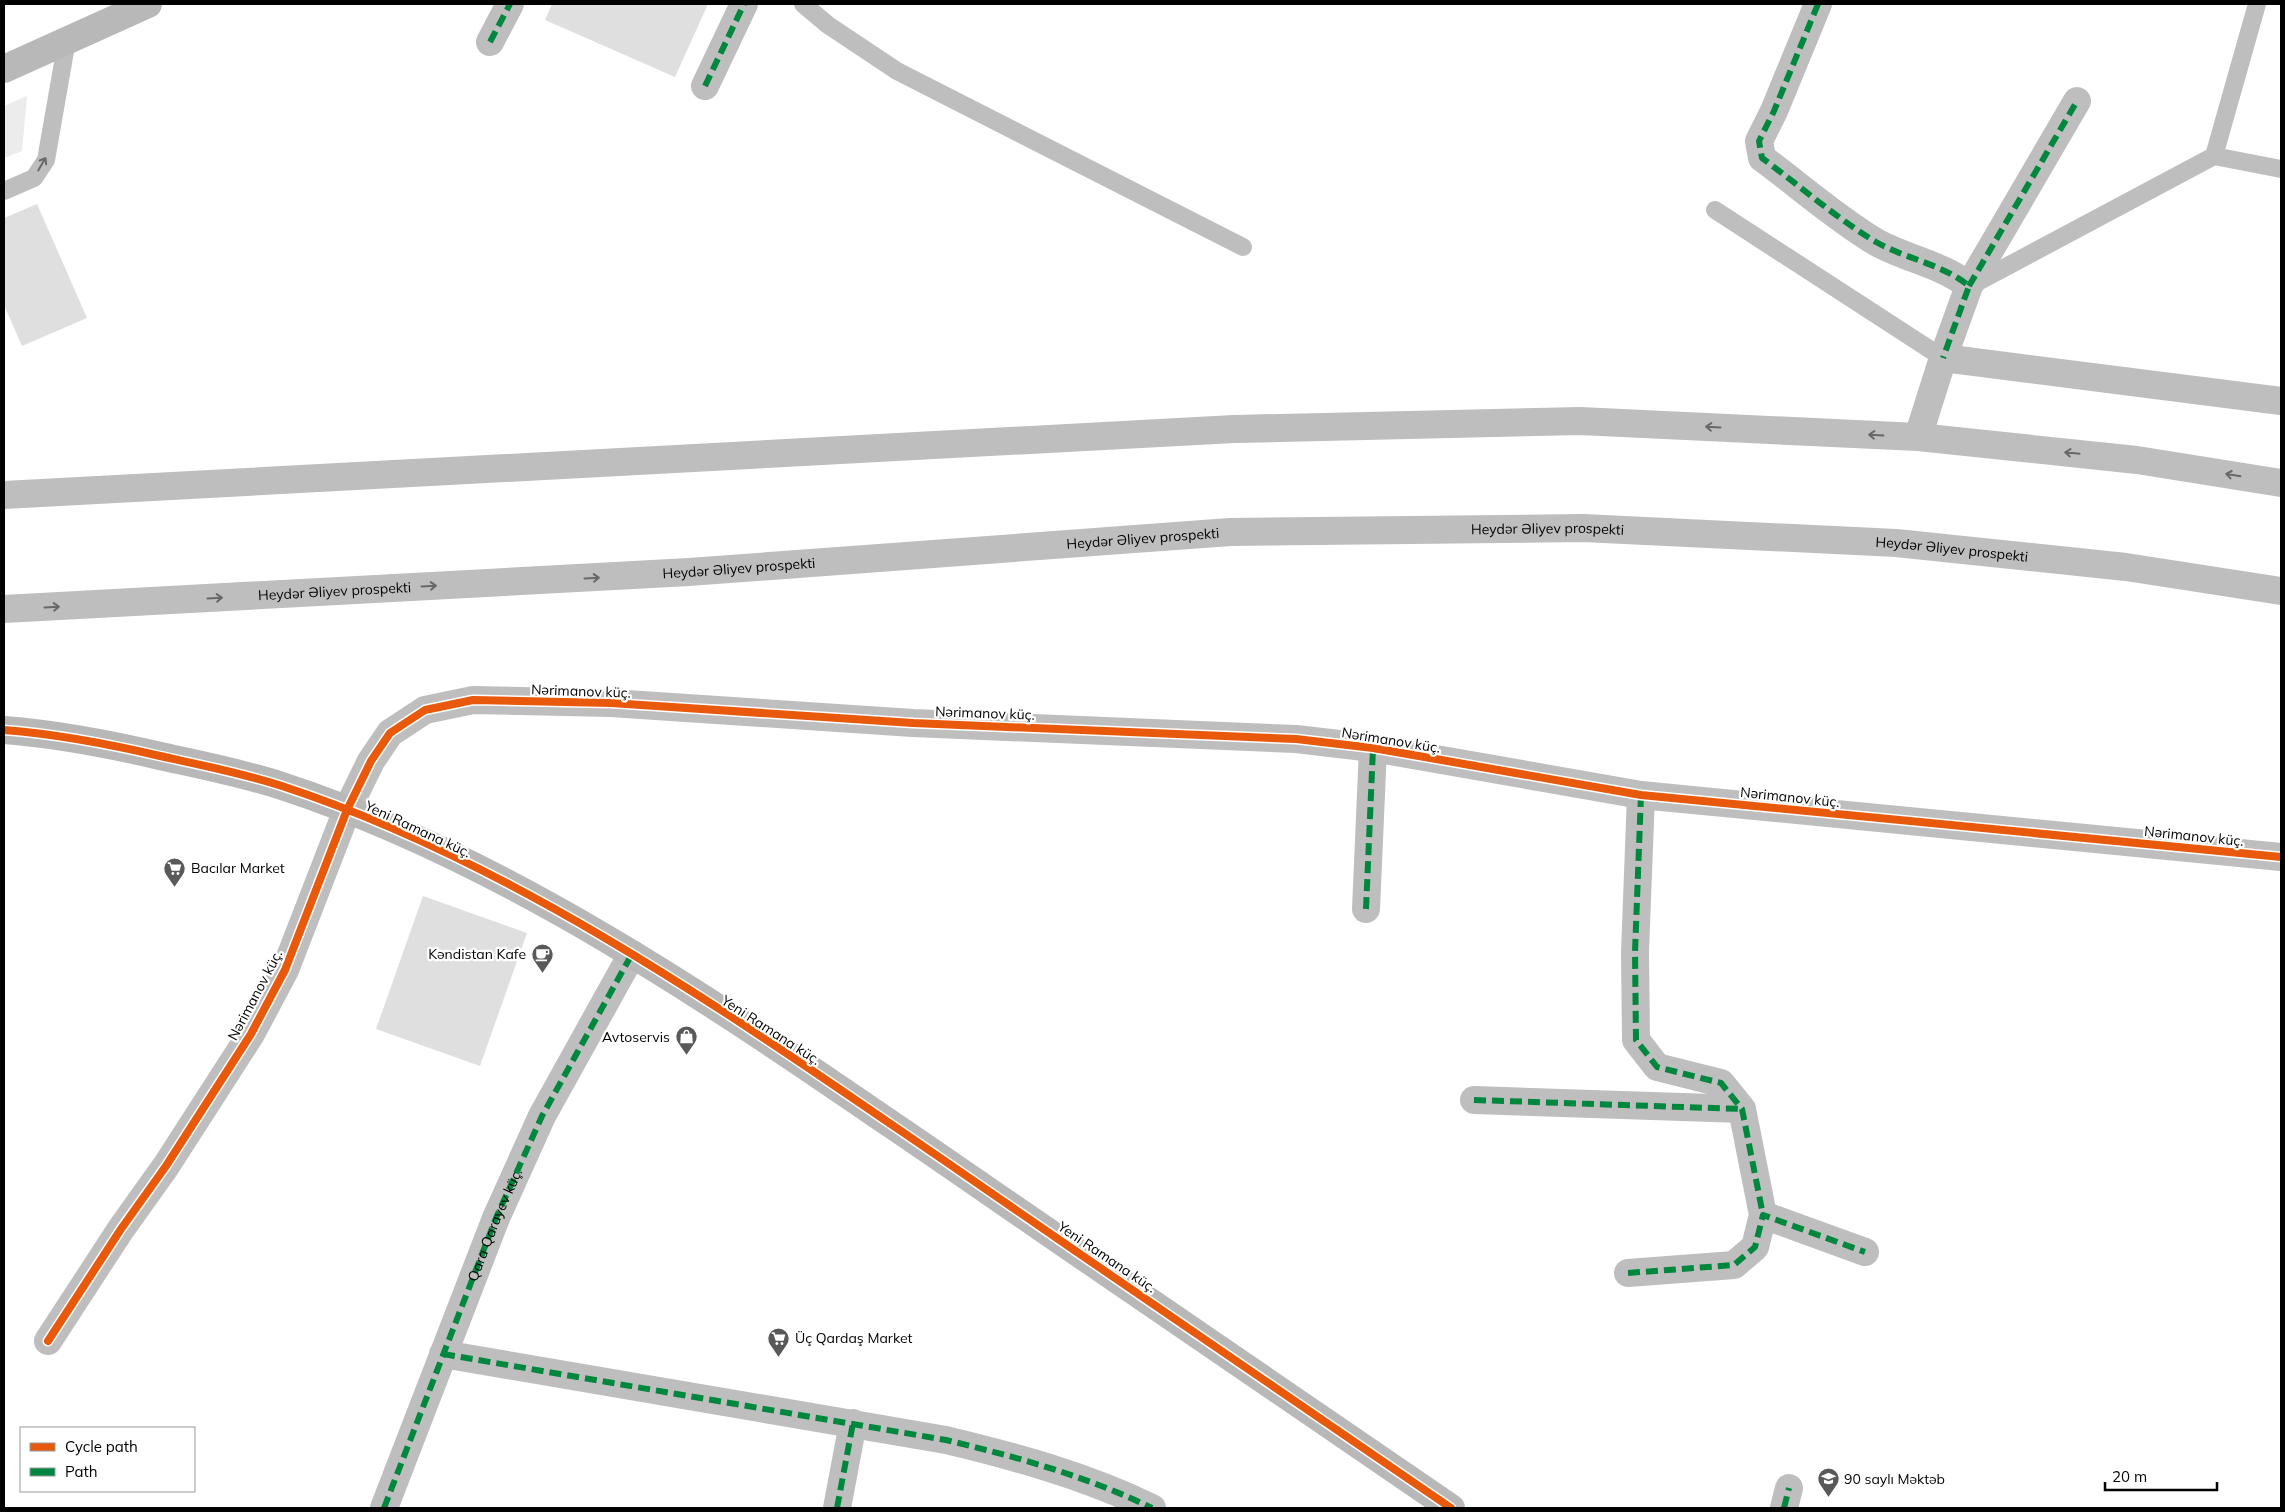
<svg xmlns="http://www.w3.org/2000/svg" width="2285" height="1512" font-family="Mulish,sans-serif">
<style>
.green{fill:#ececec}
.building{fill:#dfdfdf}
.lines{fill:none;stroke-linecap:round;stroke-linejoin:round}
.lane{stroke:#bebebe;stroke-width:18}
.street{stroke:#bebebe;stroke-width:28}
.secondary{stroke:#b8b8b8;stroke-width:28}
.highway{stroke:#bebebe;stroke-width:28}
.quiet{stroke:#00873e;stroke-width:6;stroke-dasharray:12 6;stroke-linecap:butt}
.cycleway-casing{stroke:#fff;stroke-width:11}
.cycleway{stroke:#e8590c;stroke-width:8}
.oneway{stroke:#686868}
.labels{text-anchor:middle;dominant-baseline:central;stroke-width:4.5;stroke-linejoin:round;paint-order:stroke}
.street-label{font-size:14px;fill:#000;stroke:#fff}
.poi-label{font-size:14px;fill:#000;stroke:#fff;text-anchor:start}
</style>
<rect width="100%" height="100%" fill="#fff"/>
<!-- green -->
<path class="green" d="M27 96 22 151 4 158V106Z"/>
<!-- building -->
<path class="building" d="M552 4H708L675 77 545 20Z
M37 204 87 318 22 346 4 305V218Z
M423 896 527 933 480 1066 376 1029Z"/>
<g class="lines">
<!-- lane -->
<path class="lane" d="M803 4 828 25 897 71 1243 247
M2257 4 2214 156 2281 169
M4 191 34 178 46 160 67 40
M1715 210 1943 358
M1972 285 2214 156"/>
<!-- street -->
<path class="street" d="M1818 4 1774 111 1759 141 1762 158C1800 186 1836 218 1876 242 1906 259 1942 264 1969 286L1943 358 1918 437
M490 42 510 4
M705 86 744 4
M1969 286 2077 101
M1943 358 2281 401
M1641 795 1635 952 1636 1040 1657 1067 1721 1083 1742 1109 1763 1215
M1366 909 1373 748
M1474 1100 1742 1109
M1628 1273 1734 1265 1755 1247 1763 1215 1865 1252
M48 1341 121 1229 166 1166 251 1034 285 970 347 810 371 761 390 733 425 710 473 700 611 703 913 723 1296 739 1373 748 1641 795 2281 857
M443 1354 946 1440C1017 1457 1086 1476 1152 1508
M384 1508 496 1218 542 1116 632 954
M837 1508 853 1423
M1784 1508 1789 1488"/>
<!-- secondary -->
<path class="secondary" d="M4 69 148 4
M4 730C56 734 109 744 160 756 201 765 242 773 282 786 523 865 747 1026 955 1168 1120 1282 1286 1395 1451 1508"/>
<!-- highway -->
<g class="highway">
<path d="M4 495 1234 429 1580 421 1918 437 2137 460 2281 483"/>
<path id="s1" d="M4 609 689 572 1230 532 1583 528 1896 543 2126 567 2281 591"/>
</g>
<!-- quiet -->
<g class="quiet">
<path d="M1818 4 1774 111 1759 141 1762 158C1800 186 1836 218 1876 242 1906 259 1942 264 1969 286L1943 358"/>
<path d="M490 42 510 4"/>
<path d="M705 86 744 4"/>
<path d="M1969 286 2077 101"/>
<path d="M1641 795 1635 952 1636 1040 1657 1067 1721 1083 1742 1109 1763 1215"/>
<path d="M1366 909 1373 748"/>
<path d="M1474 1100 1742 1109"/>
<path d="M1628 1273 1734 1265 1755 1247 1763 1215 1865 1252"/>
<path d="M443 1354 946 1440C1017 1457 1086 1476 1152 1508"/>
<path id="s2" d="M384 1508 496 1218 542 1116 632 954"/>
<path d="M837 1508 853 1423"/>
<path d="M1784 1508 1789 1488"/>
</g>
<defs>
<path id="cycleway" d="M4 730C56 734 109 744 160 756 201 765 242 773 282 786 523 865 747 1026 955 1168 1120 1282 1286 1395 1451 1508
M48 1341 121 1229 166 1166 251 1034 285 970 347 810 371 761 390 733 425 710 473 700 611 703 913 723 1296 739 1373 748 1641 795 2281 857"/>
</defs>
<!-- cycleway casing -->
<use href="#cycleway" class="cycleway-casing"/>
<!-- cycleway -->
<use href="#cycleway" class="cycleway"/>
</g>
<!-- one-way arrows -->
<defs><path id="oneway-shaft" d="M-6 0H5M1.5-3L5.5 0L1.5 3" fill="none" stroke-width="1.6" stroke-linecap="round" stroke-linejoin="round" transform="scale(1.25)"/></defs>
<g class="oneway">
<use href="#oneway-shaft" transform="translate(42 164) rotate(-60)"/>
<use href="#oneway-shaft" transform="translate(1713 427) rotate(-177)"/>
<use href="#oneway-shaft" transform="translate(1876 435) rotate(-177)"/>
<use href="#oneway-shaft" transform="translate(2072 453) rotate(-174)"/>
<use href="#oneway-shaft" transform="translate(2233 475) rotate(-171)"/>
<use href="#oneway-shaft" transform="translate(592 578) rotate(-3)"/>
<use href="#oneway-shaft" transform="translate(429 586) rotate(-3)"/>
<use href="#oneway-shaft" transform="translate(215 598) rotate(-3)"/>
<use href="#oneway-shaft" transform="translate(52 607) rotate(-3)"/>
</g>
<!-- icons -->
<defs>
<symbol id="supermarket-pin" viewBox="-11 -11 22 30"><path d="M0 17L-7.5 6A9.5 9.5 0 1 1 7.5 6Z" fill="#595959" stroke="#fff"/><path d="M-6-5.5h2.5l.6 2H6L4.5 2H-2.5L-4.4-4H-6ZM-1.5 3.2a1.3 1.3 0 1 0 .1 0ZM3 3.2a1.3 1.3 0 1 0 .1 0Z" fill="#fff"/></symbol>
<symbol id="cafe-pin" viewBox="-11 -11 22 30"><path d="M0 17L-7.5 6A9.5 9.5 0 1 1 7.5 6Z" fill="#595959" stroke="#fff"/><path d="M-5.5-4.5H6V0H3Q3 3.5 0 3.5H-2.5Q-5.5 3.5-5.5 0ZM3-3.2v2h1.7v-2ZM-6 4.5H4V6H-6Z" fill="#fff"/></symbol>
<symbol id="shop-pin" viewBox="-11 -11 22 30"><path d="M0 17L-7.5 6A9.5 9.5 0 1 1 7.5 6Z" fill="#595959" stroke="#fff"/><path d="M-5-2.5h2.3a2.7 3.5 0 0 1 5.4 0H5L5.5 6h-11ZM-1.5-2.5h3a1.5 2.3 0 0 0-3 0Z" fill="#fff"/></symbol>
<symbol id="school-pin" viewBox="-11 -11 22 30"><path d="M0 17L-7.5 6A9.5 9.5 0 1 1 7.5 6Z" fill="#595959" stroke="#fff"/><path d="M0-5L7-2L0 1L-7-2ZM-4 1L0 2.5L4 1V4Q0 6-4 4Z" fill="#fff"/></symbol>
</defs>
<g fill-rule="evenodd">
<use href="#supermarket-pin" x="162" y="856" width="25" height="34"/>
<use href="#cafe-pin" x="530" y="942" width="25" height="34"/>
<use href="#shop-pin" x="674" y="1024" width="25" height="34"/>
<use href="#supermarket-pin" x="766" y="1326" width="25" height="34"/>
<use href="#school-pin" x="1816" y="1466" width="25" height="34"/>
</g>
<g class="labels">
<!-- street labels -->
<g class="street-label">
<text stroke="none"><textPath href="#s1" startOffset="1546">Heydər Əliyev prospekti</textPath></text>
<text stroke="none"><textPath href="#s1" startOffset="1141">Heydər Əliyev prospekti</textPath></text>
<text stroke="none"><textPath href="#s1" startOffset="1951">Heydər Əliyev prospekti</textPath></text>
<text stroke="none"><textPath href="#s1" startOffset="736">Heydər Əliyev prospekti</textPath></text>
<text stroke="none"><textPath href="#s1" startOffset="331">Heydər Əliyev prospekti</textPath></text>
<text transform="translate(581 691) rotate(2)">Nərimanov küç.</text>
<text transform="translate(985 713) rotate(2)">Nərimanov küç.</text>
<text transform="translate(1391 740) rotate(9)">Nərimanov küç.</text>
<text transform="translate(1790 797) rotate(6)">Nərimanov küç.</text>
<text transform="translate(418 829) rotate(25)">Yeni Ramana küç.</text>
<text transform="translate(2194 836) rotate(6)">Nərimanov küç.</text>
<text transform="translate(255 995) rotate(-62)">Nərimanov küç.</text>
<text transform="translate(771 1030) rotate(33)">Yeni Ramana küç.</text>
<text stroke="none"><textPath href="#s2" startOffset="304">Qara Qarayev küç.</textPath></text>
<text transform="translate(1107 1257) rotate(34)">Yeni Ramana küç.</text>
</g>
<!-- poi labels -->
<g class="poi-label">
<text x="191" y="868">Bacılar Market</text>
<text x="526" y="954" text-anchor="end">Kəndistan Kafe</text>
<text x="670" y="1037" text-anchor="end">Avtoservis</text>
<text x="795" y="1338">Üç Qardaş Market</text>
<text x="1844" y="1479">90 saylı Məktəb</text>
</g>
</g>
<!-- border -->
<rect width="2285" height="1512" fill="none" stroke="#000000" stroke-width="10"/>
<!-- legend -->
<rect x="20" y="1427" width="175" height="65" fill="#ffffff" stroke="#999999"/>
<rect x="30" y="1443" width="25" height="8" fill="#e8590c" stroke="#999999"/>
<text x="65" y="1452" font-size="15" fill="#000000">Cycle path</text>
<rect x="30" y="1468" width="25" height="8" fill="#00873e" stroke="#999999"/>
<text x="65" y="1477" font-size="15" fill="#000000">Path</text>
<!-- scale -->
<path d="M2105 1482v8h112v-8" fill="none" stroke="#000000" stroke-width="2.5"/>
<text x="2112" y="1482" font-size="15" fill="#000000" stroke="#ffffff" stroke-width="4" paint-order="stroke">20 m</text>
</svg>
